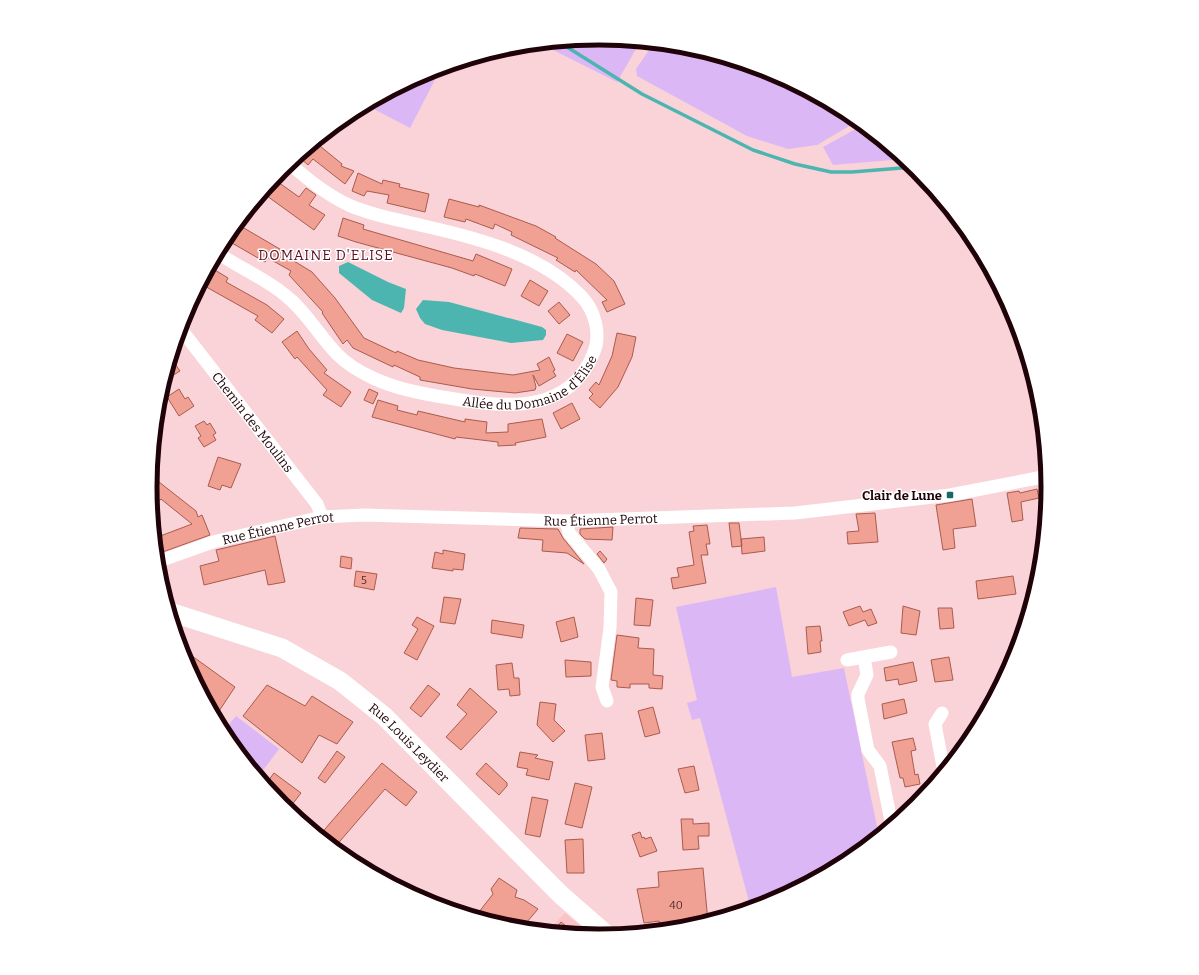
<svg xmlns="http://www.w3.org/2000/svg" width="1199" height="975" font-family="Bitter,serif">
<style>
.built{fill:#fdc1c8}
.green{fill:#dbb8f5}
.water{fill:#4db5b0}
.lines{fill:none;stroke-linecap:round;stroke-linejoin:round}
.stream{stroke:#4db5b0;stroke-width:3.5}
.building{fill:#f0a194;stroke:#aa5b4e}
.street{stroke:#fff;stroke-width:13}
.secondary{stroke:#fff;stroke-width:19}
.poi-dot{fill:#1b6764;stroke:#fff;stroke-width:1.5}
.labels{text-anchor:middle;dominant-baseline:central;stroke-width:3;stroke-linejoin:round;paint-order:stroke}
.number-label{font-size:11px;fill:#532a2b}
.street-label{font-size:13px;fill:#1f0308;stroke:#fff}
.poi-label{font-size:13px;font-weight:bold;fill:#1f0308;stroke:#fff;text-anchor:end}
.neighbourhood-label{font-size:14px;letter-spacing:1px;fill:#580e23;stroke:#fff}
.rim{fill:none;stroke:#1f0308;stroke-width:5}
</style>
<rect width="100%" height="100%" fill="#f9d3d7"/>
<!-- built -->
<path class="built" d="M565 913 592 936 546 932Z"/>
<!-- green -->
<path class="green" d="M600 38 640 42 617 82 541 44Z
M654 43 687 47 753 67 790 89 812 94 849 114 858 121 817 145 788 149 747 136 637 76 636 69Z
M441 68 410 128 366 105 428 72Z
M863 125 904 159 833 165 823 147Z
M776 587 792 677 844 668 879 836 849 861 771 903 751 909 700 718 692 720 687 703 697 700 676 607Z
M236 716 279 749 258 777 223 732Z"/>
<!-- water -->
<path class="water" d="M348 262 388 282 406 289 404 308 401 313 372 300 339 273V266Z
M423 300 449 302 542 327 546 330V335L543 340 511 343 442 330 425 324 420 318 416 309Z"/>
<g class="lines">
<!-- stream -->
<path class="stream" d="M559 42 642 94 753 150 795 164 831 172H852L914 167"/>
</g>
<!-- building -->
<path class="building" d="M315 142 342 164 341 166 354 171 345 184 313 159 308 165 299 157Z
M358 173 382 184 383 180 400 184 399 187 429 194 425 212 387 203 389 195 367 191 364 196 352 191Z
M278 182 299 197 306 188 316 195 309 205 325 215 314 230 267 196Z
M449 199 479 207V205L536 226 556 237 555 238 596 264 614 281 625 304 607 312 602 302 607 300 576 270 575 272 556 260 558 258 511 235 512 232 495 224 493 229 466 219 465 222 444 217Z
M343 218 364 225 363 229 473 261 476 254 512 269 505 286 475 274 474 276 452 268 356 242 338 236Z
M237 224 290 255 289 258 312 272 335 298 364 338 396 353 397 351 418 360 454 368 513 375 540 370 537 364 549 357 555 370 553 371 556 376 539 386 533 375 536 387 535 390 515 393 472 389 420 380V377L394 365 393 367 353 348 347 340 343 344 322 313 323 312 289 275 291 271 268 258 265 262 225 239Z
M210 267 228 278 226 282 267 305 284 319 272 333 255 320 258 316 201 284Z
M530 280 548 291 539 306 521 296Z
M559 302 570 315 559 324 548 311Z
M297 331 309 349 327 370 324 373 351 392 341 407 323 395 327 390 297 357 295 359 282 342Z
M617 333 636 337 632 357 618 387 600 408 589 398 593 394 589 390 596 382 599 385 612 356Z
M567 334 583 342 573 361 557 353Z
M171 358 180 371 164 381Z
M179 389 185 399 188 397 194 406 179 416 167 397Z
M369 389 378 393 373 404 364 400Z
M378 400 398 406 397 410 417 415 418 411 465 422V419L487 422 486 433 508 432V424L542 419 546 437 515 443 516 445 498 446V442L456 437 455 439 372 417Z
M572 403 580 419 561 429 553 413Z
M204 421 207 425 210 423 216 433 213 435 216 440 204 447 198 438 201 436 195 426Z
M218 457 241 464 231 488 222 485 220 490 208 486Z
M159 482 196 511 198 517 202 515 210 535 157 554 155 538 192 524 161 499 152 509 151 493Z
M1037 489 1039 498 1021 502 1023 520 1012 522 1007 493 1019 491 1020 493Z
M972 499 976 526 953 529 955 548 943 550 936 505Z
M875 513 878 542 848 544 847 532 859 531 856 514Z
M729 523H739L742 546 732 547Z
M707 525 710 544H706L708 555H701L706 583 673 589 671 578 679 577 677 568 694 565 689 532 694 531 693 526Z
M613 527 612 540 585 539 580 534V529Z
M520 528 558 529 563 538 584 564 567 553 542 551 543 540 518 538Z
M275 536 285 582 268 585 265 570 204 585 200 566 219 561 216 550Z
M764 537 765 551 742 554 741 539Z
M443 550 465 554 463 570 453 569V571L432 568 435 552 443 554Z
M600 551 607 559 604 563 597 554Z
M341 556 352 558 351 569 340 567Z
M356 571 377 574 374 590 354 586Z
M1013 576 1016 594 978 599 976 581Z
M444 597 461 599 455 624 440 622Z
M636 598 653 600 650 626 634 625Z
M860 606 863 612 871 609 877 623 868 626 865 620 849 626 843 612Z
M903 606 920 611 916 635 901 633Z
M938 608H952L954 628 940 629Z
M417 617 434 626 417 660 404 653 418 629 412 625Z
M574 617 578 637 561 642 556 622Z
M492 620 524 625 522 638 491 633Z
M820 626 822 641H820L821 652 808 654 806 627Z
M617 635 639 638 638 648 654 649 653 675 663 676 662 689 649 688V684H630V688L617 687V681L611 680Z
M181 648 235 687 215 717 204 697 207 693 197 683 184 659Z
M949 657 953 680 935 682 931 660Z
M565 660 591 662V676L566 677Z
M913 662 917 681 899 685 898 679 886 681 884 668Z
M512 663 514 678H519L520 695 510 696 509 689 498 690 496 665Z
M267 685 305 706 312 696 353 722 337 744 319 735 302 763 243 716Z
M428 685 440 694 421 717 410 708Z
M470 688 497 712 461 750 446 737 467 714 457 705Z
M904 699 907 713 884 719 882 704Z
M540 702 556 704 554 720 565 731 553 742 537 725Z
M653 707 660 733 645 737 638 711Z
M602 733 605 759 588 761 585 735Z
M913 738 916 750 911 751 915 775 918 774 920 784 905 787 903 778H900L892 742Z
M337 751 345 757 325 783 318 778Z
M520 752 538 755 535 758 553 762 549 780 526 775 528 769 517 767Z
M382 763 417 792 406 806 385 789 334 848 319 836Z
M486 763 507 783V786L499 795 476 774Z
M694 766 699 790 685 793 678 769Z
M274 773 301 793 291 806 265 785Z
M575 783 592 787 582 828 565 824Z
M532 797 548 800 540 837 525 834Z
M681 819H693V824L709 823V836H698L699 849 683 850Z
M640 832 642 838 644 837 645 839 651 837 657 851 640 857 632 835Z
M583 839 584 873H567L565 840Z
M703 868 708 922 687 928 660 931 659 921 644 923 637 889 659 887 658 872Z
M499 878 517 890 515 897 524 900 538 909 521 929 512 928 475 917 493 894 491 889Z
M561 922 577 935 553 932Z"/>
<g class="lines">
<!-- street -->
<g class="street">
<path id="s1" d="M218 253C239 268 265 278 285 295 307 312 319 336 338 355 347 364 360 372 373 378 396 389 424 394 449 398 504 408 570 415 594 352 601 334 595 311 582 297 543 255 478 238 424 226 400 220 374 216 351 206 328 196 308 180 289 163"/>
<path id="s2" d="M180 328 317 504 322 517"/>
<path d="M566 521 569 533 599 569 611 592 610 628 602 687 607 701"/>
<path id="s3" d="M157 562 213 542 322 517 364 515 566 521 795 513 950 495 1048 476"/>
<path d="M864 657 867 675 858 694V699L868 750 880 766 892 826"/>
<path d="M847 660 891 652"/>
<path d="M942 713 935 724 944 772"/>
</g>
<!-- secondary -->
<path class="secondary" id="s4" d="M170 612 282 648 340 681 384 716 560 894 608 936"/>
</g>
<!-- markers -->
<rect class="poi-dot" x="946" y="491" width="8" height="8" rx="2"/>
<g class="labels">
<!-- number labels -->
<g class="number-label">
<text x="364" y="580">5</text>
<text x="676" y="905">40</text>
</g>
<!-- street labels -->
<g class="street-label">
<text stroke="none"><textPath href="#s1" startOffset="369">Allée du Domaine d'Élise</textPath></text>
<text stroke="none"><textPath href="#s2" startOffset="119">Chemin des Moulins</textPath></text>
<text stroke="none"><textPath href="#s3" startOffset="450">Rue Étienne Perrot</textPath></text>
<text stroke="none"><textPath href="#s3" startOffset="126">Rue Étienne Perrot</textPath></text>
<text stroke="none"><textPath href="#s4" startOffset="277">Rue Louis Leydier</textPath></text>
</g>
<!-- poi labels -->
<g class="poi-label">
<text x="942" y="495">Clair de Lune</text>
</g>
<!-- neighbourhood labels -->
<g class="neighbourhood-label">
<text x="326" y="255">DOMAINE D'ELISE</text>
</g>
</g>
<!-- crop -->
<path d="M0 0H1199V975H0ZM157 487a442 442 0 1 1 884 0a442 442 0 1 1-884 0Z" fill="#fff" fill-rule="evenodd"/>
<path class="rim" d="M157 487a442 442 0 1 1 884 0a442 442 0 1 1-884 0Z"/>
</svg>
